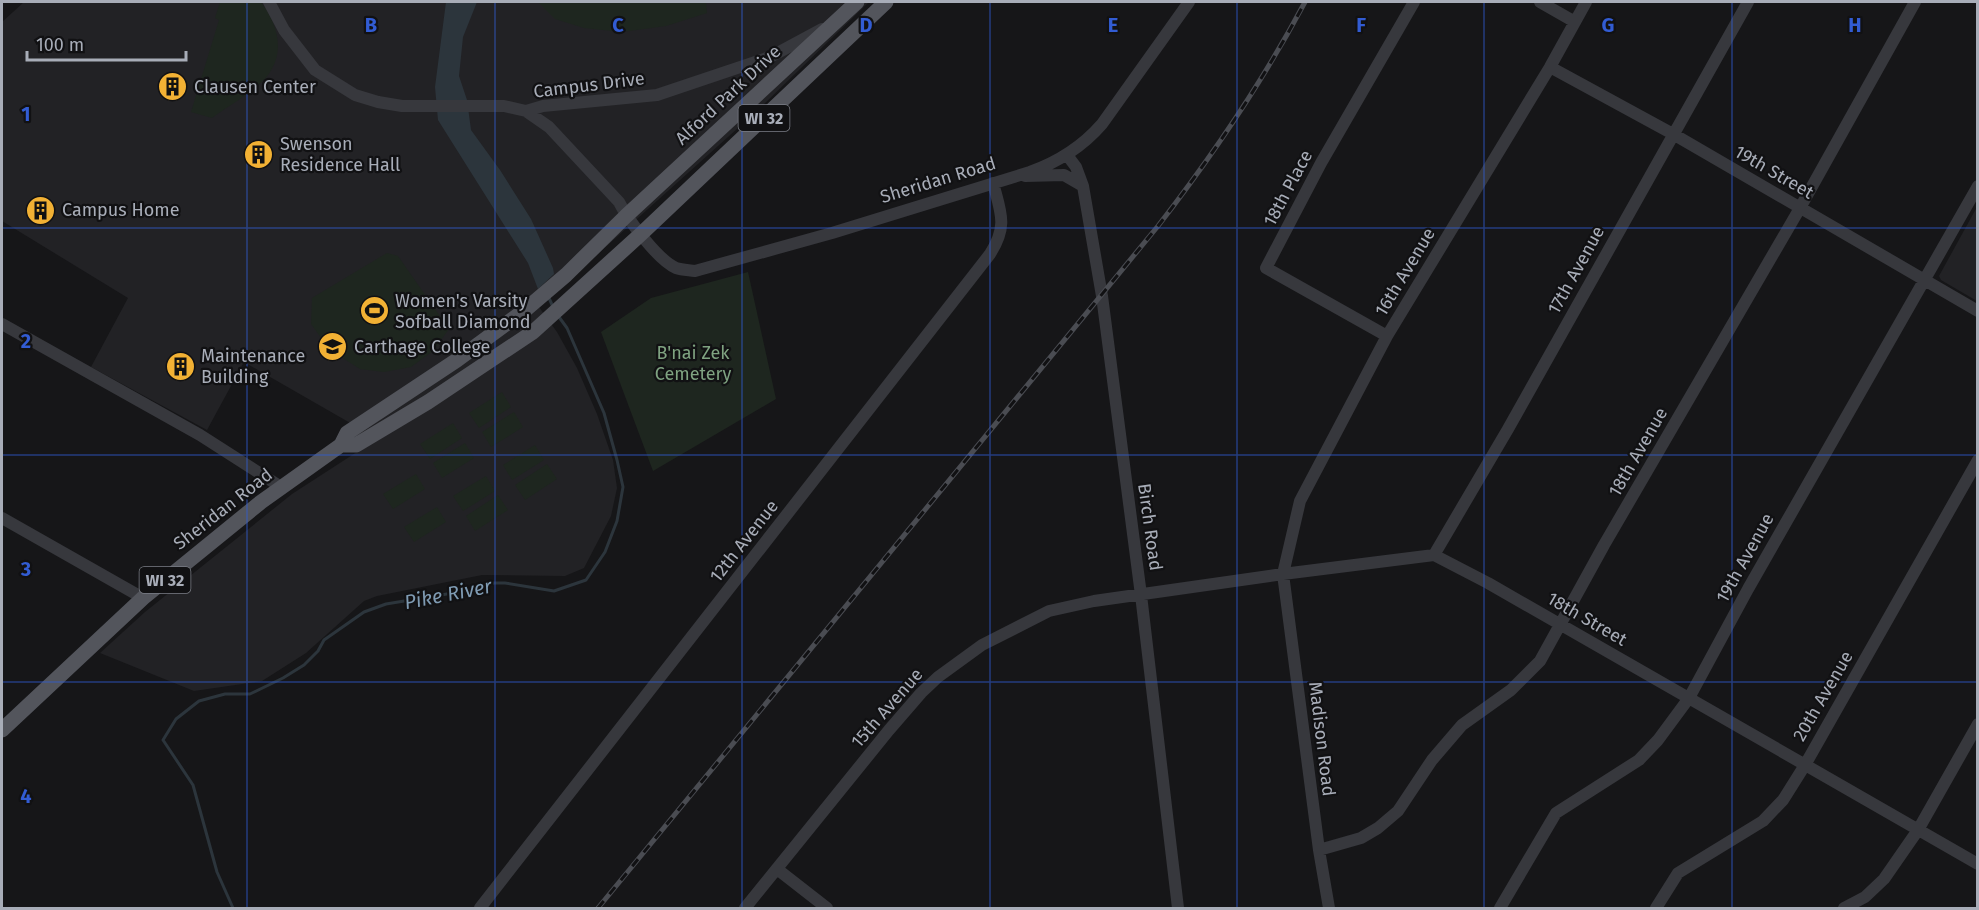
<svg xmlns="http://www.w3.org/2000/svg" width="1979" height="910" font-family="'Fira Sans',sans-serif">
<style>
.built{fill:#222225}
.green{fill:#1e261f}
.water{fill:#2c353c}
.lines{fill:none;stroke-linecap:round;stroke-linejoin:round}
.stream{stroke:#2c353c;stroke-width:3}
.minor{stroke:#37383d;stroke-width:12}
.major{stroke:#53555c;stroke-width:15}
.rail-casing{stroke:#4a4c52;stroke-width:5}
.rail{stroke:#111113;stroke-width:3;stroke-dasharray:9;stroke-linecap:butt}
.grid{fill:none;stroke:#325cd3;stroke-width:1.5;stroke-opacity:0.55}
.labels{text-anchor:middle;dominant-baseline:central;stroke-width:4.5;stroke-linejoin:round;paint-order:stroke}
.shield{fill:#111113;stroke:#7b7e86;stroke-width:1.5}
.shield-label{font-size:16px;font-weight:bold;fill:#a8adb8}
.street-label{font-size:18px;fill:#a8adb8;stroke:#111113}
.poi-label{font-size:18px;fill:#a8adb8;stroke:#111113;text-anchor:start}
.park-label{font-size:18px;fill:#7fa381;stroke:#111113}
.water-label{font-size:20px;font-style:italic;fill:#7f9bb3;stroke:#111113}
.grid-label{font-size:20px;text-anchor:middle;font-weight:bold;fill:#325cd3;stroke:#111113;stroke-width:4.5;stroke-linejoin:round;paint-order:stroke}
</style>
<rect width="100%" height="100%" fill="#161618"/>
<!-- built -->
<path class="built" d="M24 2H869L758 110 539 307 557 332 577 368 597 414 613 460 617 488 611 516 584 568 565 576 482 575 377 596 364 601 306 653 262 681 194 691 100 653 145 612 292 494 360 450 352 424 244 362 207 430 91 367 128 298 2 221V22Z
M1977 207V301L1941 280 1939 276Z"/>
<!-- green -->
<path class="green" d="M220 2H261C277 23 286 51 268 75 257 90 227 107 212 118L191 112 219 20 215 18Z
M538 2H706L707 13 666 26 622 32 584 28 555 19Z
M387 253 398 256 449 329 433 351 411 367 384 372 360 369 330 350 311 324 312 298Z
M748 272 776 399 653 471 601 332 651 298Z
M502 392 511 407 479 428 469 413Z
M514 412 523 427 491 447 482 432Z
M453 423 462 438 430 459 420 444Z
M465 443 474 458 442 478 433 463Z
M535 445 544 460 512 480 503 465Z
M547 464 557 479 525 500 515 485Z
M416 474 425 489 393 509 383 494Z
M486 476 495 491 463 511 453 496Z
M498 495 508 510 475 531 466 516Z
M437 507 446 522 414 542 404 527Z"/>
<!-- water -->
<path class="water" d="M446 2H477L463 37 459 76 467 100 471 130 500 170 531 219 553 268 554 274 538 289 528 263 438 120 435 87Z"/>
<g class="lines">
<!-- stream -->
<path class="stream" d="M548 296 554 309
M233 908 217 872 193 785 163 740 176 719 199 701 225 694H250L283 678 304 665 318 651 324 640 364 612 386 604 459 592 490 583H505L554 591 586 580 605 552 617 521 623 487 617 460 604 413 567 328 559 317"/>
<!-- minor -->
<path class="minor" d="M269 2 284 30 315 70 355 95 378 102 402 106H504L526 111 543 106 657 95 770 57 822 29
M1540 2 1575 22
M1550 67 1673 134 1978 311
M526 111 549 127 619 202C628 220 658 260 676 268 682 270 688 270 695 271L832 233 1030 172C1058 162 1082 147 1102 124L1189 2
M1067 155 1076 167 1083 186 1102 296 1141 595 1178 908
M1025 176 1064 175 1083 186
M2 324 200 435 281 487
M1387 336 1266 268 1321 163 1414 2
M2 518 143 598
M1434 555 1508 429 1748 2
M1319 850 1361 838 1378 828 1398 811 1432 760 1462 725 1511 690 1540 661 1604 545 1800 208 1915 2
M777 869 827 908
M480 908 990 254C1008 226 1001 213 993 183
M745 908 889 730 921 693 938 677 982 645 1049 611 1094 601 1283 574 1434 555 1488 583 1978 864
M1329 908 1319 850 1283 574 1300 501 1387 336 1550 67 1586 2
M1500 908 1556 813 1639 760 1658 740 1689 698 1748 589 1978 186
M1656 908 1678 873 1763 821 1783 800 1805 765 1978 460
M1844 908 1865 897 1884 879 1918 830 1978 724"/>
<!-- major -->
<path class="major" d="M341 445H356L428 402 533 332 641 234 886 2
M2 730 143 598 261 502 341 445 347 433 457 360 525 310 566 275 626 216 857 2"/>
<defs>
<path id="rail" d="M598 908 1158 226C1213 155 1263 81 1305 2"/>
</defs>
<!-- rail casing -->
<use href="#rail" class="rail-casing"/>
<!-- rail -->
<use href="#rail" class="rail"/>
</g>
<!-- grid -->
<path class="grid" d="M247 2V908M495 2V908M742 2V908M990 2V908M1237 2V908M1484 2V908M1732 2V908M2 228H1978M2 455H1978M2 682H1978"/>
<!-- icons -->
<defs>
<symbol id="building-disc" viewBox="-11 -11 22 22"><circle r="9.5" fill="#f2b134" stroke="#111113"/><path d="M-4-6H4V6H1V3H-1V6H-4ZM-2.5-4.3h1.7v1.8h-1.7ZM.8-4.3h1.7v1.8H.8ZM-2.5-1h1.7V.8h-1.7ZM.8-1h1.7V.8H.8Z" fill="#111"/></symbol>
<symbol id="stadium-disc" viewBox="-11 -11 22 22"><circle r="9.5" fill="#f2b134" stroke="#111113"/><path d="M0-5a6.5 5 0 1 0 0 10a6.5 5 0 1 0 0-10ZM-3.5-1.8h7v3.6h-7Z" fill="#111"/></symbol>
<symbol id="university-disc" viewBox="-11 -11 22 22"><circle r="9.5" fill="#f2b134" stroke="#111113"/><path d="M0-5L7-2L0 1L-7-2ZM-4 1L0 2.5L4 1V4Q0 6-4 4Z" fill="#111"/></symbol>
</defs>
<g fill-rule="evenodd">
<use href="#building-disc" x="156" y="70" width="33" height="33"/>
<use href="#building-disc" x="242" y="138" width="33" height="33"/>
<use href="#building-disc" x="24" y="194" width="33" height="33"/>
<use href="#stadium-disc" x="358" y="294" width="33" height="33"/>
<use href="#university-disc" x="316" y="330" width="33" height="33"/>
<use href="#building-disc" x="164" y="350" width="33" height="33"/>
</g>
<g class="labels">
<!-- shield labels -->
<g class="shield">
<rect x="738.5" y="105" width="51" height="26" rx="4.5"/>
<rect x="139.5" y="567" width="51" height="26" rx="4.5"/>
</g>
<g class="shield-label">
<text x="764" y="118">WI 32</text>
<text x="165" y="580">WI 32</text>
</g>
<!-- street labels -->
<g class="street-label">
<text transform="translate(589 85) rotate(-7)">Campus Drive</text>
<text transform="translate(728 95) rotate(-43)">Alford Park Drive</text>
<text transform="translate(1774 172) rotate(30)">19th Street</text>
<text transform="translate(938 180) rotate(-17)">Sheridan Road</text>
<text transform="translate(1288 188) rotate(-62)">18th Place</text>
<text transform="translate(1576 270) rotate(-61)">17th Avenue</text>
<text transform="translate(1405 272) rotate(-59)">16th Avenue</text>
<text transform="translate(1638 452) rotate(-60)">18th Avenue</text>
<text transform="translate(223 509) rotate(-38)">Sheridan Road</text>
<text transform="translate(1150 527) rotate(82)">Birch Road</text>
<text transform="translate(744 541) rotate(-52)">12th Avenue</text>
<text transform="translate(1745 558) rotate(-61)">19th Avenue</text>
<text transform="translate(1587 619) rotate(30)">18th Street</text>
<text transform="translate(1823 696) rotate(-60)">20th Avenue</text>
<text transform="translate(887 708) rotate(-49)">15th Avenue</text>
<text transform="translate(1322 739) rotate(83)">Madison Road</text>
</g>
<!-- poi labels -->
<g class="poi-label">
<text x="194" y="87">Clausen Center</text>
<text x="280" y="144">Swenson<tspan x="280" dy="21">Residence Hall</tspan></text>
<text x="62" y="210">Campus Home</text>
<text x="395" y="301">Women's Varsity<tspan x="395" dy="21">Sofball Diamond</tspan></text>
<text x="354" y="347">Carthage College</text>
<text x="201" y="356">Maintenance<tspan x="201" dy="21">Building</tspan></text>
</g>
<!-- park labels -->
<g class="park-label">
<text x="693" y="353">B'nai Zek<tspan x="693" dy="21">Cemetery</tspan></text>
</g>
<!-- water labels -->
<g class="water-label">
<text transform="translate(448 594) rotate(-11)">Pike River</text>
</g>
</g>
<g class="grid-label">
<text x="371" y="32">B</text>
<text x="618" y="32">C</text>
<text x="866" y="32">D</text>
<text x="1113" y="32">E</text>
<text x="1361" y="32">F</text>
<text x="1608" y="32">G</text>
<text x="1855" y="32">H</text>
<text x="26" y="121">1</text>
<text x="26" y="348">2</text>
<text x="26" y="576">3</text>
<text x="26" y="803">4</text>
</g>
<!-- border -->
<rect width="1979" height="910" fill="none" stroke="#a8adb8" stroke-width="6"/>
<!-- scale -->
<path d="M27 51v9h159v-9" fill="none" stroke="#a8adb8" stroke-width="3"/>
<text x="36" y="51" font-size="18" fill="#a8adb8" stroke="#111113" stroke-width="4.5" paint-order="stroke">100 m</text>
</svg>
